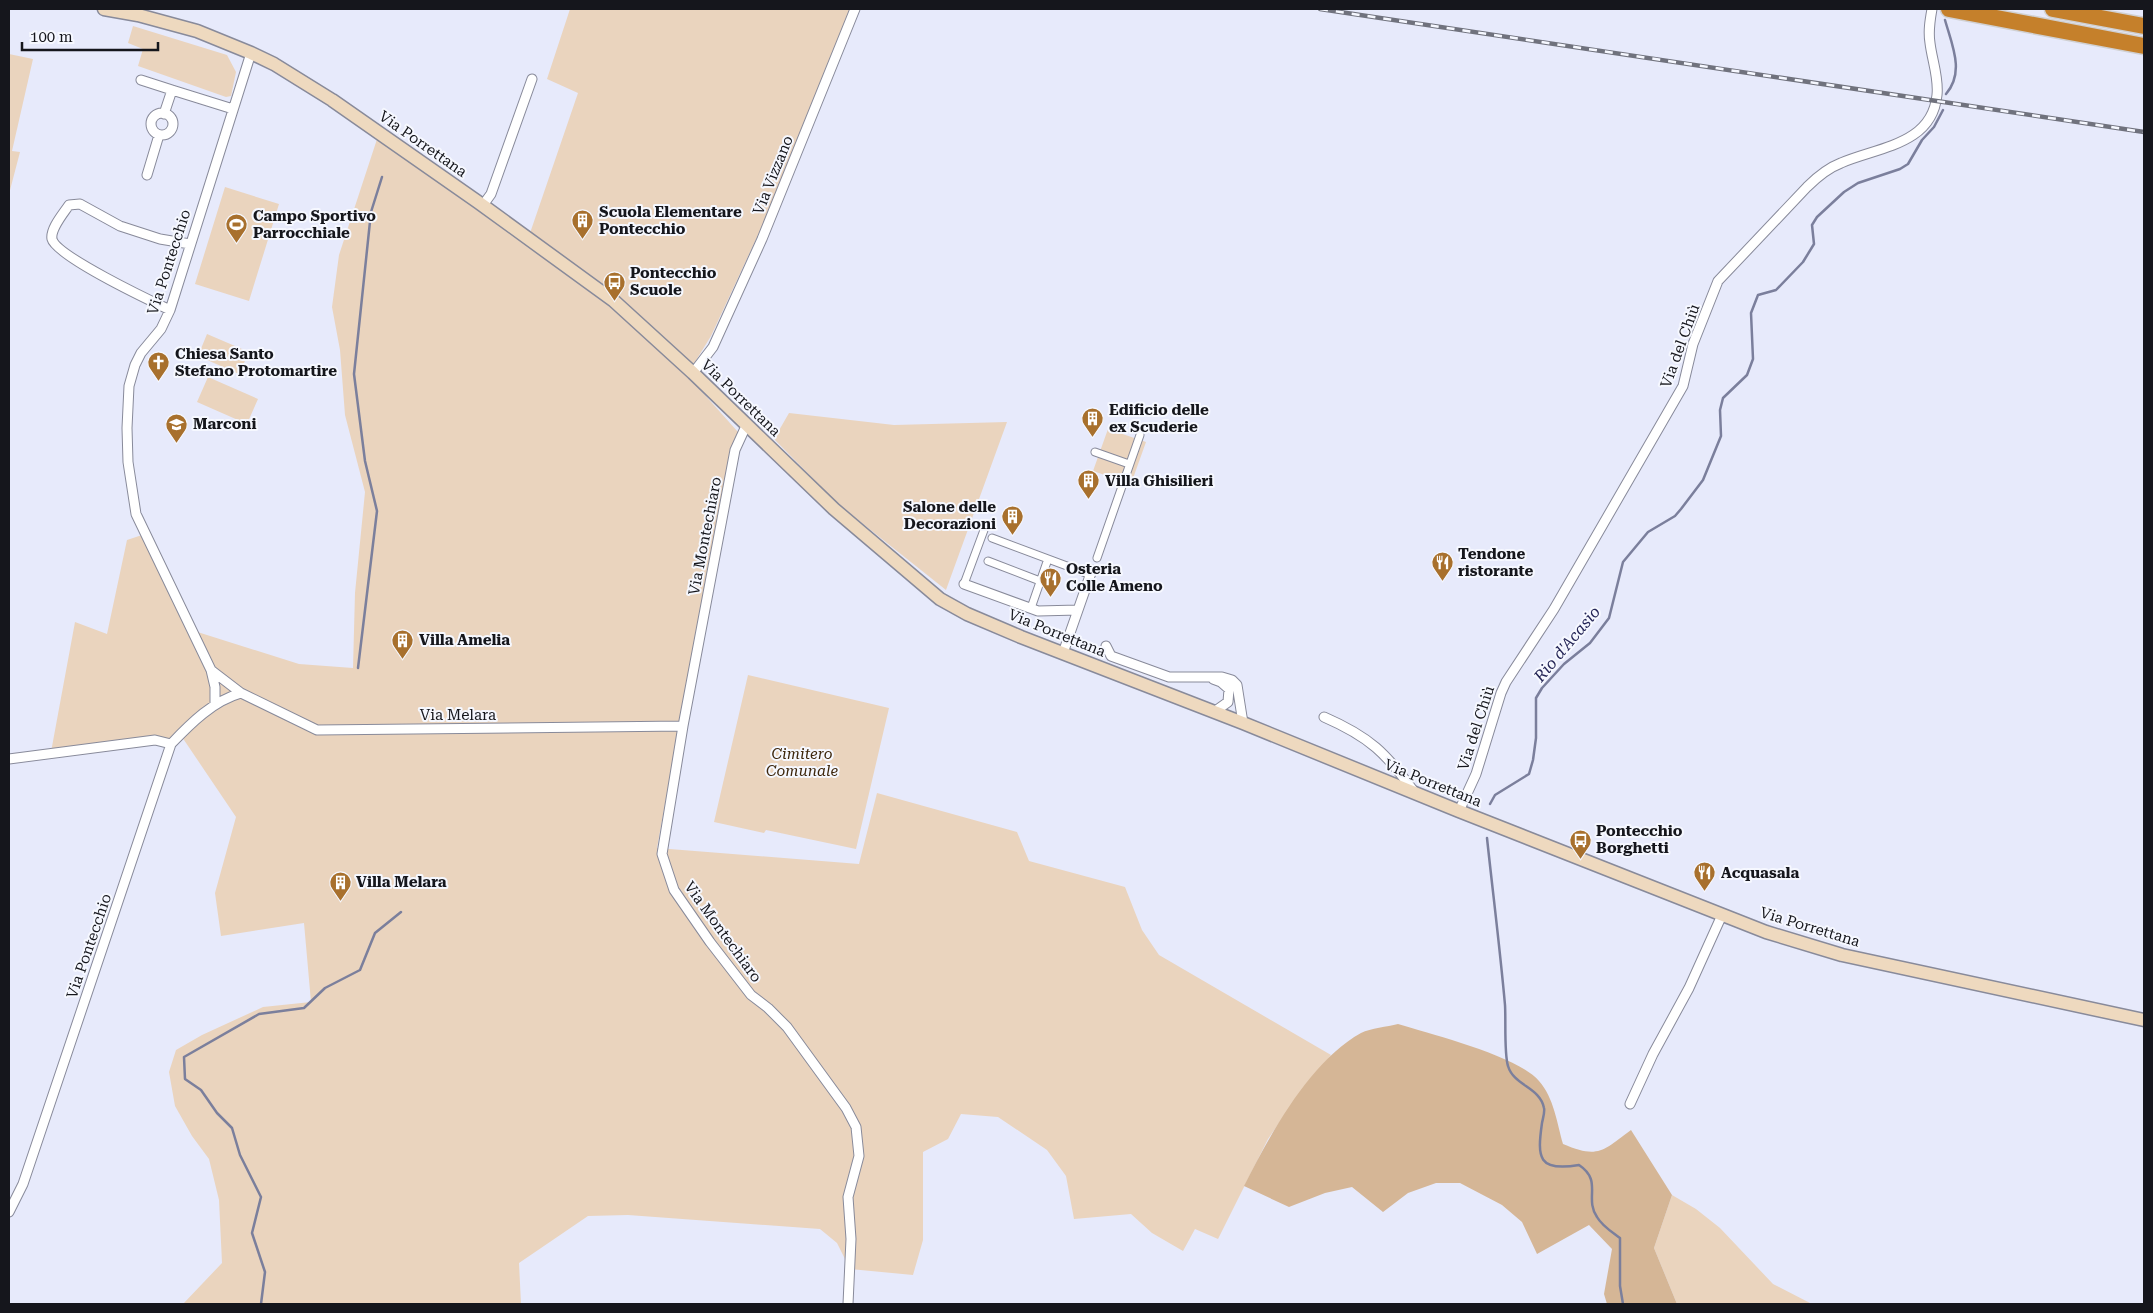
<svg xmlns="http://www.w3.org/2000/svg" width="2153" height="1313" font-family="'Roboto Serif',serif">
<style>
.green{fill:#ead4be}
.forest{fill:#d5b696}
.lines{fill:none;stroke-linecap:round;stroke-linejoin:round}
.stream{stroke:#7b7f9c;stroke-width:2.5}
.pedestrian-casing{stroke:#888a9a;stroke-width:9}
.minor-casing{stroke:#888a9a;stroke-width:11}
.secondary-casing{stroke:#888a9a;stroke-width:15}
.motorway-casing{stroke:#d0d0d2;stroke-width:19}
.pedestrian{stroke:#fff;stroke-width:7}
.minor{stroke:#fff;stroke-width:9}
.secondary{stroke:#eed9bf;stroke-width:12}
.motorway{stroke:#c5802b;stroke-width:16}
.rail-casing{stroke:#70727d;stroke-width:4.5}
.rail{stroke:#f6f8ff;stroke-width:2.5;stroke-dasharray:8;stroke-linecap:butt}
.labels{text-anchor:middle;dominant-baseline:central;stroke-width:4;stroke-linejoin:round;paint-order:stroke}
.street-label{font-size:15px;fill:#15161c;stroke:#f6f8ff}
.poi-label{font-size:15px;font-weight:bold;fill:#15161c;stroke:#f6f8ff;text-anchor:start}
.park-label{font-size:15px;font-style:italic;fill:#3c250a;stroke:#f6f8ff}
.water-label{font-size:16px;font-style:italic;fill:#252657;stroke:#f6f8ff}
</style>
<rect width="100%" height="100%" fill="#e7eafb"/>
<!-- green -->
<path class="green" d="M570 9H851L772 205 711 336 687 375 738 432 680 721 657 848 859 864 877 793 1017 832 1029 861 1125 887 1142 930 1159 955 1331 1055 1301 1091 1268 1139 1218 1239 1195 1229 1183 1251 1152 1233 1131 1214 1074 1219 1066 1176 1047 1150 998 1117 961 1114 948 1139 923 1152V1240L913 1275 850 1269 837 1243 820 1229 628 1215 588 1216 519 1263 521 1304H183L222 1263 219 1200 209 1159 192 1136 175 1106 169 1072 176 1050 202 1035 263 1007 311 1002 304 923 221 936 215 893 236 817 182 737 51 752 75 622 107 634 127 540 145 534 188 629 299 664 353 668 355 593 365 492 345 415 340 350 332 307 339 255 380 130 529 236 578 93 547 79Z
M133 26 227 55 236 72 231 96 226 97 138 66 143 49 128 43Z
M9 54 33 59 12 151 20 152 9 194Z
M225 187 279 204 249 301 195 284Z
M207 334 249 352 239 374 198 356Z
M208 377 258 399 247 424 197 402Z
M789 413 894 425 1007 422 946 590 838 504 774 439Z
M1108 429 1146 442 1131 484 1093 471Z
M748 675 889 708 856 849 766 830 764 833 714 822Z
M1672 1195 1696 1209 1720 1228 1773 1284 1812 1304H1677L1654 1248Z"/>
<!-- forest -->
<path class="forest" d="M1398 1024C1433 1035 1516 1055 1539 1081 1554 1098 1557 1123 1563 1144 1598 1159 1603 1151 1631 1130L1672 1195 1654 1248 1677 1304H1607L1604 1294 1612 1249 1589 1225 1537 1254 1522 1222 1502 1205 1460 1183H1436L1408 1193 1383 1212 1352 1187 1325 1193 1289 1207 1244 1186C1270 1135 1309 1062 1361 1033 1371 1028 1387 1027 1398 1024Z"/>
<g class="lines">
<!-- stream -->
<path class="stream" d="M1945 20C1952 45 1965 72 1946 94
M358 668 377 511 365 461 354 374 371 212 382 177
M1490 804 1495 795 1529 774 1533 760 1536 738V698L1542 688 1564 664 1590 643 1609 618 1623 562 1648 532 1675 516 1681 509 1703 480 1721 436 1720 410 1723 398 1747 375 1753 359 1751 313 1758 295 1776 290 1803 262 1814 244 1812 225 1817 217 1844 192 1858 183 1900 169 1908 164 1922 140 1934 127 1943 110
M1487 838C1493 894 1500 949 1505 1005 1506 1020 1504 1054 1508 1066 1514 1086 1540 1087 1544 1108 1545 1112 1543 1118 1542 1123 1537 1158 1538 1172 1579 1165 1603 1181 1584 1198 1597 1217 1602 1226 1612 1232 1620 1238V1286L1623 1304
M261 1304 265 1272 252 1233 261 1197 240 1155 232 1128 217 1113 201 1090 185 1079 184 1057 259 1014 304 1008 325 988 360 970 375 933 401 912"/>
<defs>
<path id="pedestrian" d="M1095 452 1129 464
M992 538 1091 575
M1097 558 1140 435
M988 561 1040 581
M964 584 984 530
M1031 608 1048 559"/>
<path id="minor" d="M141 80 172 90 164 114
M172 90 233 109
M151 124a11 11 0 1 1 22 0a11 11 0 1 1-22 0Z
M147 175 159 135
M483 205 491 194 532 79
M170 310C151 301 56 256 52 239 50 229 63 214 69 205L80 204 120 226 160 239 190 244
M693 373 713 347 762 239 855 9
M746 426 735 450 683 726 662 854 674 890 710 942 751 995 768 1008 787 1027 846 1108 856 1127 859 1156 848 1197 851 1239 848 1304
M964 584 1038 611 1078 610
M1106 646 1111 656 1169 677H1222L1232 680 1237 685 1243 723
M1063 653 1092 570
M1213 679 1221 682 1229 689 1228 702 1214 712
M241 693 317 730 683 726
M215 704V687L211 670 136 514 128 462 127 428 129 386 135 365 141 353 161 329 170 310 251 53
M1324 717C1370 737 1386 753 1415 793
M9 759 155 740 171 744
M1459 811 1476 774 1501 693 1506 682 1554 609 1683 386 1693 344 1718 281 1807 187C1817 177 1828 168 1841 163 1878 147 1932 145 1937 95 1939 78 1932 60 1930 43 1928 31 1930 20 1932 9
M1630 1104 1653 1054 1689 988 1722 915
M9 1212 23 1184 171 744C191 723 213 701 241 693L211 670"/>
<path id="secondary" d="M104 9 138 15 197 31 251 53 274 64 332 100 478 202 614 301 693 373 834 509 940 599 967 614 1021 637 1243 723 1459 811 1766 932 1842 955 2144 1020"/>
<path id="motorway" d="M1949 9 2144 46
M2053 9 2144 26"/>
</defs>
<!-- pedestrian casing -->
<use href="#pedestrian" class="pedestrian-casing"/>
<!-- minor casing -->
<use href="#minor" class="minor-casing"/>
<!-- secondary casing -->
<use href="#secondary" class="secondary-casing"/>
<!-- motorway casing -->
<use href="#motorway" class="motorway-casing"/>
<!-- pedestrian -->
<use href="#pedestrian" class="pedestrian"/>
<!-- minor -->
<use href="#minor" class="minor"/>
<!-- secondary -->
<use href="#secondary" class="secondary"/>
<!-- motorway -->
<use href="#motorway" class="motorway"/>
<defs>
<path id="rail" d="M1320 9 2144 132"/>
</defs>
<!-- rail casing -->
<use href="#rail" class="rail-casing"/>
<!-- rail -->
<use href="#rail" class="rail"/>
</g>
<!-- icons -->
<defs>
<symbol id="building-pin" viewBox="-11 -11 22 30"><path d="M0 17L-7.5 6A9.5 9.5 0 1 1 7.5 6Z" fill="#a8702d" stroke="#f6f8ff"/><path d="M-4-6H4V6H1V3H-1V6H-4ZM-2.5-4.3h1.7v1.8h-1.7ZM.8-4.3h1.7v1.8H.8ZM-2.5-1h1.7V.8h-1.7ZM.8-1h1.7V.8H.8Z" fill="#fff"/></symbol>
<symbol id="stadium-pin" viewBox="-11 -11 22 30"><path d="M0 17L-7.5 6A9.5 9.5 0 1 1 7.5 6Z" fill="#a8702d" stroke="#f6f8ff"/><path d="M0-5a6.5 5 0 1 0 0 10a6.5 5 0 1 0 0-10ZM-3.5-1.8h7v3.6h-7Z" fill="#fff"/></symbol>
<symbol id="bus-pin" viewBox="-11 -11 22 30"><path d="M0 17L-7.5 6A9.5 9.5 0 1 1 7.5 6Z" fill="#a8702d" stroke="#f6f8ff"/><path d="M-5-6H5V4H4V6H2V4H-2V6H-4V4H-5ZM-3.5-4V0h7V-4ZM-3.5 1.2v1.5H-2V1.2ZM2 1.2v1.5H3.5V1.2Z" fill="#fff"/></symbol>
<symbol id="church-pin" viewBox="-11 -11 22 30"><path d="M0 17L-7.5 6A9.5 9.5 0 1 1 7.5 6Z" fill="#a8702d" stroke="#f6f8ff"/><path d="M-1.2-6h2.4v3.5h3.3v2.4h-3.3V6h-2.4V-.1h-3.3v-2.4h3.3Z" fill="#fff"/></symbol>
<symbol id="school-pin" viewBox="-11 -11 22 30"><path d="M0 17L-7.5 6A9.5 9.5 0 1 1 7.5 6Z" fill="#a8702d" stroke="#f6f8ff"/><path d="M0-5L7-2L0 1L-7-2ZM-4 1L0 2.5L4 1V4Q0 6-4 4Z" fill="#fff"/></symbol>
<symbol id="restaurant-pin" viewBox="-11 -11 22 30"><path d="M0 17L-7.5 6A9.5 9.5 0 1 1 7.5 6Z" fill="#a8702d" stroke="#f6f8ff"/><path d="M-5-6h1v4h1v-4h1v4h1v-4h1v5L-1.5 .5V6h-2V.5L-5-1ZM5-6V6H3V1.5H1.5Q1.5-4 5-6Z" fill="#fff"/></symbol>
</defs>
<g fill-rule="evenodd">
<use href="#building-pin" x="570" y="208" width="25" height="34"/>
<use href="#stadium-pin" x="224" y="212" width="25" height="34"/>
<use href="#bus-pin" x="602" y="270" width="25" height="34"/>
<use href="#church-pin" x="146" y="350" width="25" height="34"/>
<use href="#building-pin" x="1080" y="406" width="25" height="34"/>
<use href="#school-pin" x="164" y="412" width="25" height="34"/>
<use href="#building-pin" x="1076" y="468" width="25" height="34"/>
<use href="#building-pin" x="1000" y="504" width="25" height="34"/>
<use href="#restaurant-pin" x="1430" y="550" width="25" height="34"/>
<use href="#restaurant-pin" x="1038" y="566" width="25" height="34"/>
<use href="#building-pin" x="390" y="628" width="25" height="34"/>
<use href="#bus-pin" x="1568" y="828" width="25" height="34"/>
<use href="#restaurant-pin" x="1692" y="860" width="25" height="34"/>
<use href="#building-pin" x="328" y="870" width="25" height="34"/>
</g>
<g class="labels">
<!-- street labels -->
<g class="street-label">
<text transform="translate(423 144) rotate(35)">Via Porrettana</text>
<text transform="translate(773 175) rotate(-68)">Via Vizzano</text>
<text transform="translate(169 262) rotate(-72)">Via Pontecchio</text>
<text transform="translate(1680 346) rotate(-70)">Via del Chiù</text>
<text transform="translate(741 398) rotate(44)">Via Porrettana</text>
<text transform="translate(705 536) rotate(-79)">Via Montechiaro</text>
<text transform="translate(1057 633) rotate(22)">Via Porrettana</text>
<text x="458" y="715">Via Melara</text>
<text transform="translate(1476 728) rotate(-72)">Via del Chiù</text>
<text transform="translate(1433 783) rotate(22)">Via Porrettana</text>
<text transform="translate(1810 927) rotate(17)">Via Porrettana</text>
<text transform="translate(723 932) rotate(54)">Via Montechiaro</text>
<text transform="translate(89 946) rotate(-71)">Via Pontecchio</text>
</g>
<!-- poi labels -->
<g class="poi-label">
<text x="599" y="212">Scuola Elementare<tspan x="599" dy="17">Pontecchio</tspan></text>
<text x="253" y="216">Campo Sportivo<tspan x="253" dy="17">Parrocchiale</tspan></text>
<text x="630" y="273">Pontecchio<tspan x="630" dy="17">Scuole</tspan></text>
<text x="175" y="354">Chiesa Santo<tspan x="175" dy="17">Stefano Protomartire</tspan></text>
<text x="1109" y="410">Edificio delle<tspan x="1109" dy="17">ex Scuderie</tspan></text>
<text x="193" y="424">Marconi</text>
<text x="1105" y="481">Villa Ghisilieri</text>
<text x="996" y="507" text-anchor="end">Salone delle<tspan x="996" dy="17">Decorazioni</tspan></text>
<text x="1458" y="554">Tendone<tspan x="1458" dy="17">ristorante</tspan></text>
<text x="1066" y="569">Osteria<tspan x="1066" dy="17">Colle Ameno</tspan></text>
<text x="419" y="640">Villa Amelia</text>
<text x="1596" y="831">Pontecchio<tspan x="1596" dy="17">Borghetti</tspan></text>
<text x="1721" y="873">Acquasala</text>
<text x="356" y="882">Villa Melara</text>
</g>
<!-- park labels -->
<g class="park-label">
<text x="802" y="754">Cimitero<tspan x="802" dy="17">Comunale</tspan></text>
</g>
<!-- water labels -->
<g class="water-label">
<text transform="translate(1567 644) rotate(-50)">Rio d'Acasio</text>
</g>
</g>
<!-- border -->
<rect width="2153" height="1313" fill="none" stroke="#15161c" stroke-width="20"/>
<!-- scale -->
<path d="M22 42v8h136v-8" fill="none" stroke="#15161c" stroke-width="2.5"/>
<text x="30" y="42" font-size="15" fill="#15161c" stroke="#f6f8ff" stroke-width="4" paint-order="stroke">100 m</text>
</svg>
